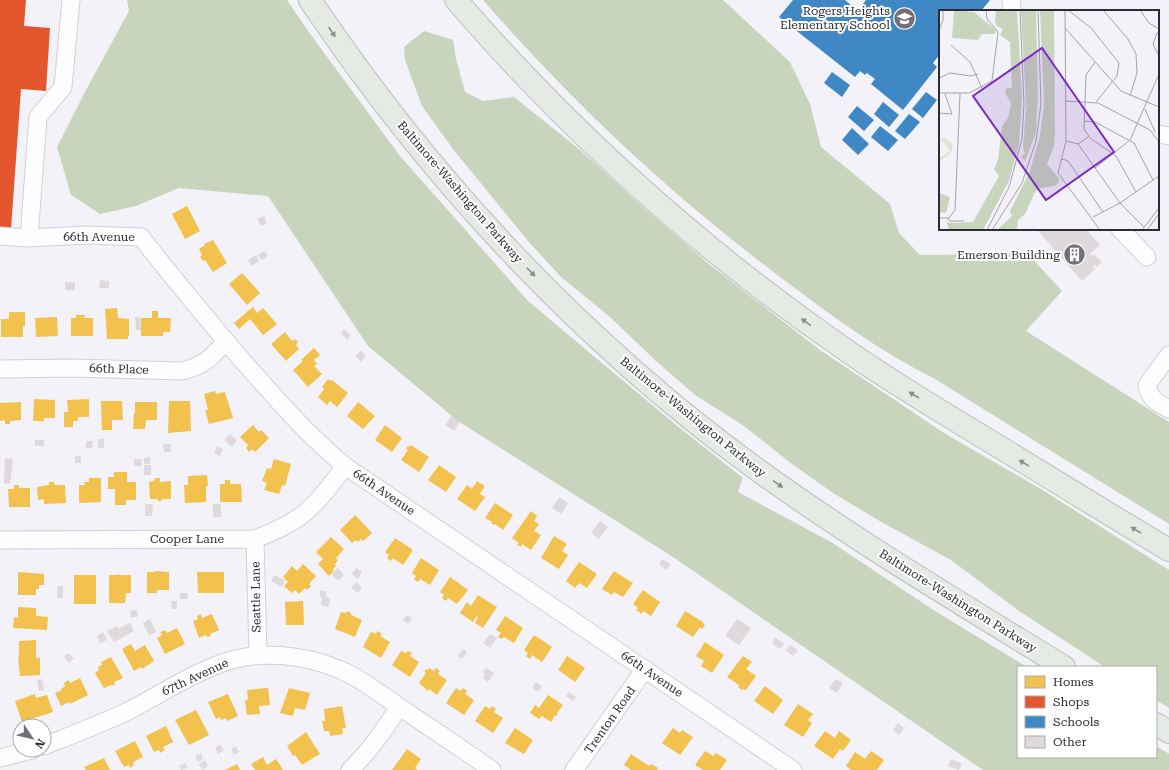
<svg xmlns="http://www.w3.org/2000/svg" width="1169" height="770" font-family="'Roboto Serif',serif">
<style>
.forest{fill:#c8d4bc}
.homes{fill:#f2c14e}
.shops{fill:#e4572e}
.schools{fill:#3f88c5}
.building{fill:#e0d9db}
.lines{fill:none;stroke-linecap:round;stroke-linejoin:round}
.minor-casing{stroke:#d1cfd7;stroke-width:19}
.highway-casing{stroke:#b8beb9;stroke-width:24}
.minor{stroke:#fdfdfe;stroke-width:17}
.highway{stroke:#e5ebe4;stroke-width:22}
.oneway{fill:#898b8c}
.labels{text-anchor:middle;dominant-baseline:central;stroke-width:4;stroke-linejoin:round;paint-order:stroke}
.poi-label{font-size:12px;fill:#2d2b35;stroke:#fff;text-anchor:end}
.street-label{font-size:12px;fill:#2d2b35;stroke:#fff}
.inset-road{fill:none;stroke:#a4a2aa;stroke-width:1}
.view{fill:#7b2cbf;fill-opacity:0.15;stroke:#7b2cbf;stroke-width:2}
.inset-edge{fill:none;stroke:#2d2b35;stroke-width:2}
</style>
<rect width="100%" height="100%" fill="#f3f2f8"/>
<!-- forest -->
<path class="forest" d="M127 0H287L308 31 400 156 528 301 676 425 743 478 738 492 831 542 935 611 1027 667H1018V757H1156V746L1169 754V770H983L673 557 458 421 368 346 268 196 179 188 136 206 100 214 71 195 57 147 86 90 129 11Z
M483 0H723L790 62 810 104 821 147 890 204 899 233 920 255 1028 254 1062 291 1026 331 1169 422V524L935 379C922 372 908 365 895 357 854 333 815 303 776 274 668 192 572 102 483 0Z
M424 31 453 40 456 59 465 92 483 101 514 97 579 149 635 200 709 264 820 350 944 433 1041 489 1169 570V708L1156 700V667H1105L1019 611 951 560 883 523 833 493 792 464 744 426 695 395 655 360 610 317 561 277 528 241 453 149 422 106 405 60 404 47Z"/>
<!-- homes -->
<path class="homes" d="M187 206 200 231 185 239 172 214Z
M213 240 227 263 213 272 205 260 203 261 200 257 202 255 199 249 205 245 204 244Z
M242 273 260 293 247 305 229 284Z
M253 307 257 313 263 308 277 324 263 335 250 319 239 329 234 323Z
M117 308 118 318 129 319V336H128V339H107L105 309Z
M152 311H158V318H171L170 332H163V336H141V318H152Z
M9 312H25V326H23V337H1V319H9Z
M76 315H85L84 318H93V336H71V318H76Z
M57 317 58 336 36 337 35 318Z
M285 332 292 341 295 339 298 342 296 345 299 349 286 361 271 344Z
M314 348 320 355 314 360 317 364 314 366 322 374 308 387 293 370 303 361 301 360Z
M328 379 331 381 332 380 348 393 337 407 330 401 327 405 318 397 324 389 322 387Z
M215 391 216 394 225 392 233 418 209 424 205 410H208L204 394Z
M34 399 55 400V418H44V421H33Z
M89 399V417H78V421H73V427H64V412H68L67 400Z
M101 401H122L123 420H112V430H102Z
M169 401H190L191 431 168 433Z
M21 402V420L10 421V424H5V420L0 421V403Z
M135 402H157V420H146L145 429H133L134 413H135Z
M358 402 375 416 363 429 347 416Z
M253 425 259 432 261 430 269 438 255 452 252 449 249 452 246 448 248 445 240 437Z
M385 425 402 438 392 452 375 440Z
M411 445 429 457 419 472 401 460 408 450 406 449 408 446 410 447Z
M274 459 291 464 285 486 282 485 279 494 264 490 267 483 262 481 267 468 271 469Z
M439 465 456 477 446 492 428 480Z
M114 472H127V482H136V500H126V505H115V489H108V477H114Z
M207 475 208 486H206V502L185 503 184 485H188V476Z
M89 478H101V502L79 503V485H85L84 482H89Z
M155 478H160V482L171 481V499H162L161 501H158V499H150L149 482 154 481Z
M225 480H230V484H241L242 502H220V484H225Z
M477 481 485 486 480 494 485 497 475 511 457 499 467 485 472 489Z
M49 482H54V485H65L66 503 44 504V499L38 500 37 487 49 485Z
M14 485H19V488H30V507H9L8 489H14Z
M495 503 513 515 503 530 495 524 494 525 491 523 492 522 485 518Z
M531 511 537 516 534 521 539 524 534 531 541 535 531 550 522 544 521 547 517 545 519 543 512 538Z
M355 515 372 533 363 541 361 539 358 542 356 540 352 543 340 530Z
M554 536 567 544 562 551 568 555 559 569 541 558Z
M331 537 344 549 336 558 338 560 335 564 336 566 333 569 334 570 329 576 318 564 323 559 316 552Z
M395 538 413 550 403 565 393 558 391 561 387 558 389 555 385 552Z
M421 558 439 570 430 585 420 579 418 582 414 579 416 576 412 573Z
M579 562 597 574 587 588 579 583 575 588 566 581Z
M303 564 316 576 309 584 311 586 307 590 305 588 299 594 295 590 292 593 284 586 288 582 283 577 292 566 297 571Z
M155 571 169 572V590H157V593H147V572H155Z
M614 571 633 583 623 597 614 592 612 595 602 589Z
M18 572 44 574V585H39V589H36V595H18Z
M197 572H224V593H198Z
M118 574 120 575H131V593H126L125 603H109V575H118Z
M74 575H96V604H74Z
M450 577 468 590 457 604 448 598 446 601 442 598 444 595 440 592Z
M643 590 660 602 651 616 643 611 642 614 636 610 638 608 633 604Z
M478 595 497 607 483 628 475 623 478 617 477 616 473 622 460 613 467 602 471 606Z
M303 601 304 625H286L285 602Z
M18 607 36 608V616L48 617 47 630 13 628 14 617 18 618Z
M347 611 351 613V615L362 620 355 637 335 629 341 612 346 613Z
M685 611 703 622V623L705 625 702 629 700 627 693 637 676 626Z
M201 614 202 618 212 614 219 630 210 634 211 636 207 637 206 635 199 638 193 621 198 619 197 616Z
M505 616 523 628 514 643 504 637 502 639 498 637 501 633 496 630Z
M177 628 185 644 165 654 157 638 162 635 160 632 165 630 167 633Z
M377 631 382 634 380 636 390 642 381 658 363 647 371 632 376 634Z
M534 635 552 647 542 662 532 655 530 659 526 656 528 653 524 650Z
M36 640V658H40V675L20 676 18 657H19V641Z
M705 642 724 655 712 673 701 666 704 661 696 656Z
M131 644 135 651 145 645 154 661 142 669 141 667 134 671 122 649Z
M401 651 406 653 408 651 412 653 410 656 419 662 410 677 392 665Z
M567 656 585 668 575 682 558 670Z
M743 656 752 662 746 669 756 676 746 690 743 689 742 690 738 687 739 685 727 677Z
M111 657 123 678 114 682 115 684 112 686 111 685 104 688 95 673 99 670 98 667 102 665 101 662Z
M429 668 434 671 436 668 440 671 438 674 447 680 437 695 429 689 428 691 419 683 426 673 424 672 426 669 428 670Z
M80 678 88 695 70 704 69 702 61 706 55 693 62 690 61 689 65 686 64 683 69 680 70 683Z
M765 686 783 700 773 714 754 701Z
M268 688 270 705 259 706 260 714 247 715 245 700H248L247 690Z
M289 688 310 693 305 710 295 708 293 716 280 713Z
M456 688 461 691 463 688 467 691 465 694 474 700 464 715 446 703Z
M35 694 36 698 47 695 53 712 22 722 15 701Z
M228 694 238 716 227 721 226 718 221 720 220 717 216 719 208 702Z
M548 695 563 705 557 713 558 714 557 716 555 715 551 722 542 716 539 719 530 713 535 705 539 708Z
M798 704 813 714 808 720 812 723 803 737 784 725Z
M342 706 346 728H342L343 734 330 736 329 731H324L322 721H325L324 709Z
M485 706 490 709 492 706 496 709 494 712 503 718 493 733 475 721Z
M196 710 209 735 189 745 175 720Z
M166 726 173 742 163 747 165 750 160 753 159 750 154 752 146 736Z
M515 728 533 740 524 754 505 743Z
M673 728 680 733 682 730 693 737 680 755 662 743Z
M825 731 835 738 839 731 851 740 843 751 840 749 833 759 814 746Z
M306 732 320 754 302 765 295 755 293 756 287 746Z
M135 741 143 757 133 762 134 765 130 768 129 765 124 767 115 751Z
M407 749 421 759 415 768 418 770H392Z
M705 751 713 756 716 753 727 760 720 770H703L695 765Z
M871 751 884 760 877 770H851L846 766 855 752 865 759Z
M631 754 649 766 651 764 658 768 657 770H631L624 765Z
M263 757 267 765 276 759 283 770H255L251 764Z
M104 758 110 770H86L84 767Z
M237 764 240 770H225Z"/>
<!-- shops -->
<path class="shops" d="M0 0H26L24 26 50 28 46 91 21 89 11 229 0 228Z"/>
<!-- schools -->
<path class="schools" d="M793 0H845L859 12 865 5 863 4 866 0H990L981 11H940V54L933 63 937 67 903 110 871 84 875 79 867 73 865 75 860 71 855 77 779 17Z
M832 72 850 85 842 97 824 83Z
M926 92 937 100 923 118 912 109Z
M883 102 899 115 889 127 874 114Z
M857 106 874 120 864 131 848 117Z
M909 114 920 122 905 139 895 131Z
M880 126 898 140 888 151 871 137Z
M852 128 869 144 858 155 842 140Z"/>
<!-- building -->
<path class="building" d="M264 216 267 223 261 226 257 219Z
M1036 229H1086L1100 245 1090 254 1092 256 1094 254 1102 262 1097 267 1095 264 1093 266 1095 269 1082 281Z
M264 251 268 256 262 260 258 255Z
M256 255 259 261 252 266 248 260Z
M100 280 109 281V288H99Z
M65 282H75V290H65Z
M135 317H140L141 330H136Z
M344 329 351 335 347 340 341 333Z
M361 351 366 356 361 362 355 356Z
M451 416 460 422 454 431 445 425Z
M230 434 237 440 232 447 224 440Z
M98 439H104V448H98Z
M35 440H44V446H35Z
M86 441H93L92 448H86Z
M163 444H171V452H164Z
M218 446 223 450 219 456 214 452Z
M75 456H81V463H75Z
M150 457V464H144V458Z
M5 458 13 459 10 484 4 483Z
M134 459H142L141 466H134Z
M144 465H151V475H144Z
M559 497 568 503 561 514 552 508Z
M145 504H153L152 516H145Z
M213 504H221V517H213Z
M600 521 608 527 599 539 591 533Z
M662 559 670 564 667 570 659 565Z
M338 568 344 575 338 581 331 574Z
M356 568 362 572 358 579 352 574Z
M274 575 285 580 282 587 271 581Z
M357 582 362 588 357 593 351 587Z
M58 586H63V598H57Z
M320 591H326V597L330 598 329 607 321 605 322 597H320Z
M180 593H187L188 599H180Z
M171 601H177V609H172Z
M137 610 138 616 131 618 130 611Z
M407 615 412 618 408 624 403 620Z
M150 619 156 632 149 635 143 623Z
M737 619 751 628 739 645 725 636Z
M130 623 134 631 114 642 107 631 117 626 122 634 119 628Z
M103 632 107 640 100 643 97 636Z
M490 634 497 638 490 648 483 643Z
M775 637 784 644 780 649 772 643Z
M790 645 798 650 793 656 786 651Z
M463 649 467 652 462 659 458 656Z
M69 653 74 659 68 663 64 656Z
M486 668 494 673 488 682 483 679 485 674 482 672Z
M42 679 44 690 39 691 37 680Z
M835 679 843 683 837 693 829 688Z
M536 682 542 686 538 692 532 688Z
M569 692 576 697 573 701 566 696Z
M898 723 904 728 899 735 893 730Z
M220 745 224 750 218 754 215 748Z
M236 746 239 752 234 755 231 749Z
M201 753 203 759 198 762 195 756Z
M951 759 962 764 959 770 948 766Z
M205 760 208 766 203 770 199 764Z
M185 763 188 768 181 770 179 766Z"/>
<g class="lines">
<defs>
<path id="minor" d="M1011 11 1012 8 1011 0
M1158 134 1169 136
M1120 229 1147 257
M0 236 29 238 87 235 141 237C171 276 203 314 235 352 270 392 304 432 345 466L793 770
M29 238 38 117 63 87 71 0
M1169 355 1147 385C1149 399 1158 403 1169 409
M0 369 73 368 182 371C204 366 212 357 226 341
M255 539 258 655
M0 540 255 539C273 532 292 524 307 511 322 498 333 482 345 466
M44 746C72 735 101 724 128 711 159 695 189 675 222 663 258 650 303 654 338 669 363 679 384 697 407 712 435 731 464 750 492 770
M0 758 32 750
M350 770C370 751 384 730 399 707
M574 770 645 669"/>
<path id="highway" d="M310 0C430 179 580 340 755 468 854 540 960 603 1064 667
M456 0C569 131 698 247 840 346 891 382 945 414 998 446 1055 481 1112 516 1169 550
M1156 724 1169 732"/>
</defs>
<!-- minor casing -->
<use href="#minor" class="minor-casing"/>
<!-- highway casing -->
<use href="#highway" class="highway-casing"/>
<!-- minor -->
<use href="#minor" class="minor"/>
<!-- highway -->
<use href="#highway" class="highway"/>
</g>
<!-- one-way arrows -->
<defs><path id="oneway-solid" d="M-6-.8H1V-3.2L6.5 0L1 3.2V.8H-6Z"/></defs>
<g class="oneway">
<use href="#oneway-solid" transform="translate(332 32) rotate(56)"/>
<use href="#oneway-solid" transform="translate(531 272) rotate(46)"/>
<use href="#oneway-solid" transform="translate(806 322) rotate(-144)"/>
<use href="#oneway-solid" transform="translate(914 395) rotate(-148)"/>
<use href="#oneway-solid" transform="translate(1024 463) rotate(-149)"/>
<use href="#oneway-solid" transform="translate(778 484) rotate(35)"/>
<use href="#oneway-solid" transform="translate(1136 530) rotate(-149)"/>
</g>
<!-- icons -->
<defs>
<symbol id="school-disc" viewBox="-11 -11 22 22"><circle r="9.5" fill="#727179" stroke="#fff"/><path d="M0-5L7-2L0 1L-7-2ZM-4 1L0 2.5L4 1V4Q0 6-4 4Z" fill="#fff"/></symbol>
<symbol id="building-disc" viewBox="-11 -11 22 22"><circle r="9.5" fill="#727179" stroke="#fff"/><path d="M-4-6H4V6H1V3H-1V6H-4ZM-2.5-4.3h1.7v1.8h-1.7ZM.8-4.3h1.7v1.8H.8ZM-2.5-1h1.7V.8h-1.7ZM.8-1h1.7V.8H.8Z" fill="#fff"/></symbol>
</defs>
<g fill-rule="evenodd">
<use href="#school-disc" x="892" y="6" width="25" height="25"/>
<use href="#building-disc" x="1062" y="242" width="25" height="25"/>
</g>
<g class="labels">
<!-- poi labels -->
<g class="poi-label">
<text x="890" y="11">Rogers Heights<tspan x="890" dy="14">Elementary School</tspan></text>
<text x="1060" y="255">Emerson Building</text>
</g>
<!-- street labels -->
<g class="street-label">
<text transform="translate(460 192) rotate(49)">Baltimore-Washington Parkway</text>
<text x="99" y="237">66th Avenue</text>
<text transform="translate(119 369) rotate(2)">66th Place</text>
<text transform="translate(693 417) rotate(39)">Baltimore-Washington Parkway</text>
<text transform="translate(384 492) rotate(34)">66th Avenue</text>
<text x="187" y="539">Cooper Lane</text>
<text transform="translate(256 597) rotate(-91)">Seattle Lane</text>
<text transform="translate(958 601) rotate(32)">Baltimore-Washington Parkway</text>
<text transform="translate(652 674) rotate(34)">66th Avenue</text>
<text transform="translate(195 677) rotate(-25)">67th Avenue</text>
<text transform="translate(610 720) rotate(-55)">Trenton Road</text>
</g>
</g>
<!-- overview -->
<g transform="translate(939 10)">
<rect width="220" height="220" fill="#f3f2f8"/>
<path d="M4 127 12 132 14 138 11 144 0 152V148L11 141 4 131 0 133Z" fill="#dde6d5"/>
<path d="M15 0 35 2 57 20 56 24H43L39 30 13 28ZM57 0H78L83 88 80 134 70 171 44 220H10L7 210 10 213 34 212 60 166 55 159 59 150 63 116 69 108 72 93 66 83 67 78H73L71 32 61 25 64 19 58 16 56 11ZM82 0H97L99 85 97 123 86 151 82 147 86 143 84 138 87 96ZM101 0H115L116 123 115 136 108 154 120 168V172L116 176 100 178 96 182 86 204 79 210 78 220H58L73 206 71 201 91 161 101 125 105 94ZM0 183 11 187 7 203 0 202Z" fill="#c8d4bc"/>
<path class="inset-road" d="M126 0 127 131 119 163 161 220M129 0 152 18 180 53 178 66 157 92M164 0 189 29 197 44 198 63 191 86M201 0 210 13 220 19M126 18 182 81 220 97M0 20 4 10V0M220 24 218 23 214 34 220 46M12 35 31 52 43 78M156 52 147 65 145 119 151 128 177 146 197 182M0 68 11 63 32 66 39 64M0 83H30L53 71 59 22 48 9 47 0M126 91 159 93 211 120 220 132M206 99 216 122M0 103 13 104 6 84M145 111 156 112 195 133 214 170M127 131 139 134 181 193 205 217M139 134 149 127M123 149 129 151 164 202M156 158 191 130 220 64M154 207 181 193 220 166M0 208H10L16 200 21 84M9 208 11 211H25M48 220 70 177 83 129 85 94 81 0M53 220 83 173 97 131 102 94 99 0M203 220 220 198M208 220 220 204"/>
<path class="view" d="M103 38 175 142 107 190 34 86Z"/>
<rect width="220" height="220" class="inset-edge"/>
</g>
<!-- legend -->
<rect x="1017" y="666" width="140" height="92" fill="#ffffff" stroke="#abaaae"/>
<rect x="1025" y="676" width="20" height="12" fill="#f2c14e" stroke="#abaaae"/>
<text x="1053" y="686" font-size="12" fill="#2d2b35">Homes</text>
<rect x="1025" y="696" width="20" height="12" fill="#e4572e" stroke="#abaaae"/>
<text x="1053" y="706" font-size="12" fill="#2d2b35">Shops</text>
<rect x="1025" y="716" width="20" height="12" fill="#3f88c5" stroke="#abaaae"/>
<text x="1053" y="726" font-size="12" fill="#2d2b35">Schools</text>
<rect x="1025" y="736" width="20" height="12" fill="#e0d9db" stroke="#abaaae"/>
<text x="1053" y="746" font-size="12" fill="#2d2b35">Other</text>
<!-- north arrow -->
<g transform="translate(32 738) rotate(125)"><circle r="19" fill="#ffffff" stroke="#abaaae"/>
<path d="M0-3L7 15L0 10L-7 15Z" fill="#727179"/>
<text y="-6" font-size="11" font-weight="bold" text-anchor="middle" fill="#2d2b35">N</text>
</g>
</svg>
